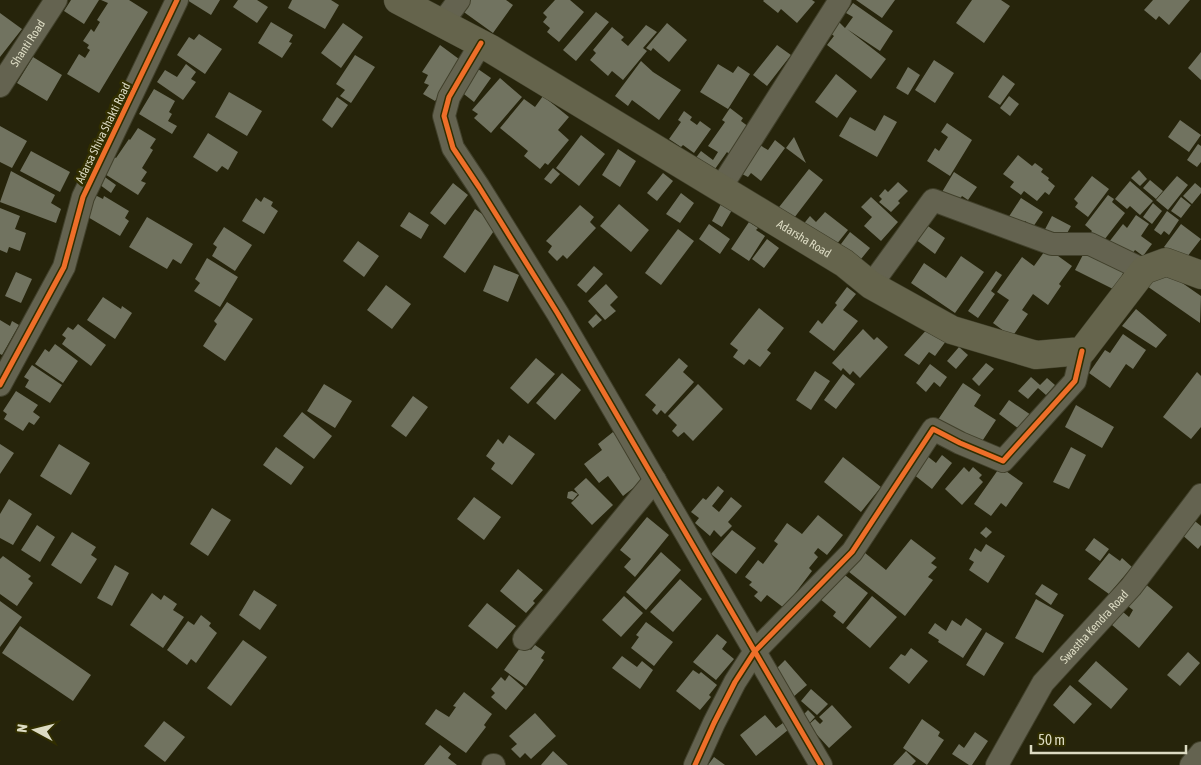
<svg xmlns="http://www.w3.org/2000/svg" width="1201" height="765" font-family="'Asap Condensed',sans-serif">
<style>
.building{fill:#717360}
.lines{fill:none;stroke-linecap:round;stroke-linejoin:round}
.minor-casing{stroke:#41402b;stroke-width:24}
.secondary-casing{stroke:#41402b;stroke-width:29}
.minor{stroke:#646350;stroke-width:22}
.secondary{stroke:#65644c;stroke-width:28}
.cycleway-casing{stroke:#312e00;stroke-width:8}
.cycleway{stroke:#ee6e29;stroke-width:5}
.labels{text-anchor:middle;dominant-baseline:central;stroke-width:5;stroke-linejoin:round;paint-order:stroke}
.street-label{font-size:12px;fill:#dcdbc3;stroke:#312e00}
</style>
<rect width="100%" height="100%" fill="#26240b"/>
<!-- building -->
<path class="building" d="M71 0H99L84 24 64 11Z
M101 0H129L148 12 99 93 67 74 79 54 85 58 90 50 87 48 89 45 83 41 91 29 94 32 100 22 97 20 108 3Z
M187 0H220L211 15Z
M238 0H257L268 7 257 23 233 7Z
M292 0H331L339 5 325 29 288 8Z
M469 0H506L513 5 493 33 461 10Z
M555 0H570L584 12 559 42 547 32 550 28 543 22 547 17 543 13Z
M764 0H812L815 2 797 23 781 9 778 13 763 1Z
M856 0H895L882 18Z
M972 0H1001L1010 6 984 43 956 23Z
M1153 0H1190L1169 25 1159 16 1156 20 1144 10Z
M853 3 893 31 880 51 847 29 886 59 871 79 827 45 834 36 830 33 839 22 845 28 853 17 846 13Z
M596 12 609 22 576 61 563 50Z
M0 13 22 29 0 57Z
M271 22 293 35 289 42 292 43 282 58 258 43Z
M343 23 363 37 341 68 321 53Z
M667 23 687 40 669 62 653 48 651 51 646 48Z
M646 25 657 32 643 48 647 51 623 80 612 71 608 76 590 60 596 53 593 50 612 27 624 37 621 40 628 46Z
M199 34 222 49 205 74 177 55 189 37 194 40Z
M440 45 463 62 435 101 423 94 429 85 424 83 428 75 422 72Z
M777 45 791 55 767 86 753 75Z
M1201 52V80L1188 68Z
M355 55 375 67 351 103 340 96 345 90 336 84Z
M33 57 62 75 47 101 17 83Z
M934 60 954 73 935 103 915 90Z
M641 61 653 72 681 90 659 120 632 100 628 106 615 96Z
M186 64 196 72 191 79 196 82 183 100 157 82 165 70 177 77Z
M718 64 733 73 738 66 750 74 728 109 700 92Z
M908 67 920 75 908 95 896 88Z
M478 69 491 78 474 102 460 91Z
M836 74 857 91 837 118 815 102Z
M1003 75 1015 84 1000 105 988 97Z
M500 78 522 97 491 133 474 118 478 114 472 110Z
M154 89 175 101 169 112 172 114 168 121 177 126 172 134 139 114Z
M229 92 262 111 247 136 215 117Z
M543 96 569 117 558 130 569 140 548 165 545 163 540 169 524 156 528 151 500 128 524 99 535 107Z
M1009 96 1019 104 1010 116 1000 108Z
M337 97 348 105 332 128 322 120Z
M730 108 743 118 741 121 749 127 729 154 727 152 710 176 692 163 701 151 713 160 718 152 708 146 725 122 722 120Z
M684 111 692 117 690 120 697 125 700 121 711 129 694 153 683 145 681 147 669 139 681 122 678 120Z
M884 115 897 122 877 157 839 136 850 117 875 131Z
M1180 120 1201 135 1189 152 1168 137Z
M947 123 972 140 950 176 927 161 935 148 939 151 948 137 941 132Z
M0 126 27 141 12 168 0 162Z
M138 128 156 139 150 148 153 150 142 168 147 172 141 181 146 183 138 195 100 171 109 153 116 158 129 139 130 140Z
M208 133 238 152 228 170 222 166 217 172 193 157Z
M581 135 605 154 579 186 556 168Z
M794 137 806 163 786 148Z
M775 140 785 148 761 181 751 173 748 177 740 173 758 144 768 150Z
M1198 144 1201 146V162L1197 167 1187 160Z
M618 149 636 161 620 187 602 175Z
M31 151 70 172 60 192 20 171Z
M1018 155 1032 166 1035 163 1043 169 1041 172 1049 178 1048 180 1055 186 1049 195 1045 192 1037 201 1024 191 1021 195 1010 187 1014 182 1003 174Z
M553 168 560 174 551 184 544 179Z
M809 169 823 180 791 222 776 211Z
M1139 170 1147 179 1140 186 1131 178Z
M11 171 55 195 51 203 61 209 56 223 0 202Z
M954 172 977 187 968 200 962 196 956 205 939 197Z
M663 173 673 181 657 201 647 193Z
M102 175 116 185 111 193 96 182Z
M1092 176 1109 189 1088 217 1075 207 1078 203 1074 199Z
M1177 176 1188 185 1168 210 1156 200Z
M1150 180 1163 191 1156 199 1143 188Z
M1130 181 1153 201 1140 215 1130 206 1127 209 1115 199Z
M898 182 908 191 898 201 900 203 891 212 879 202 882 199 879 196 885 189 888 192Z
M453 183 468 195 445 225 430 213Z
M1195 183 1201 188V193L1192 204 1183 196Z
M681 193 694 203 680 223 666 214Z
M95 195 103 199 104 196 129 211 125 218 129 221 120 236 81 213Z
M1108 195 1114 199 1112 202 1125 213 1101 244 1089 235 1092 231 1085 225Z
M264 197 273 202 271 206 278 211 264 234 242 221 256 198 261 202Z
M871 197 898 222 881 241 864 226 872 217 861 207Z
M1181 197 1191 205 1181 218 1171 211Z
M1021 198 1043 212 1033 227 1025 221 1022 227 1008 218Z
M1153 203 1162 211 1152 224 1143 217Z
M619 204 649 230 631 252 600 226Z
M721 204 732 210 722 227 712 221Z
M580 205 594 217 590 222 596 228 567 259 563 255 557 261 548 252 552 246 546 241Z
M0 208 20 216 15 229 26 233 20 251 9 247 7 253 0 250Z
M475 209 498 225 465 273 443 257Z
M1167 211 1179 220 1169 235 1164 231 1161 235 1154 230Z
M409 212 429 225 421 239 400 226Z
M825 212 848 230 832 250 802 226 810 216 816 222Z
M1136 215 1149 224 1141 236 1152 244 1143 256 1135 250 1130 257 1109 242 1123 224 1127 228Z
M1052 216 1071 226 1064 239 1042 235Z
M147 217 193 244 181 264 173 259 167 269 129 247Z
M749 222 758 228 756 230 765 236 749 261 731 249Z
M709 224 730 239 720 254 699 239Z
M925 224 945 238 935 254 915 239Z
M1181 224 1201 239 1183 262 1164 247Z
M224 227 252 245 235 271 212 256 217 247 213 244Z
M678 229 694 241 661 285 645 273Z
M850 232 870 248 857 264 838 248Z
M767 239 779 248 764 268 752 259Z
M358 241 379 256 364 277 343 261Z
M1047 248 1072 266 1059 284 1061 286 1048 305 1033 294 1022 310 1028 314 1012 337 993 323 1009 300 997 292 1022 257 1034 266Z
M1086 249 1125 269 1115 290 1075 270Z
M961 256 984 272 955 313 911 283 924 263 946 278Z
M207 258 238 277 220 307 194 291 200 283 195 279Z
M494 265 519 275 508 302 483 291Z
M594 266 603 274 586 293 577 285Z
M996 271 1002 275 991 291 995 294 978 318 968 311Z
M1165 271 1201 296 1200 323 1144 284Z
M16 272 32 279 21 303 5 296Z
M606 284 618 297 610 305 616 311 605 320 588 301Z
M386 285 411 304 392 329 367 310Z
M847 287 856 294 843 310 858 321 834 351 809 332 818 320 822 324 837 305 835 303Z
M103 297 121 309 122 306 132 313 115 339 87 320Z
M227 302 253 319 225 361 203 346 217 324 214 321Z
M759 308 784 328 767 350 771 353 760 367 749 359 744 365 733 357 738 350 730 344Z
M1136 309 1167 335 1156 348 1122 326Z
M596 314 602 320 593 328 588 322Z
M0 320 10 326 12 321 19 325 2 355 0 354Z
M78 324 106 345 91 366 62 344 66 338 62 335 68 327 73 330Z
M929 327 949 337 935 356 929 352 919 365 904 355Z
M863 329 874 340 877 337 888 347 860 378 853 371 850 375 843 368 841 371 832 363Z
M1123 334 1146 350 1133 369 1126 364 1110 388 1089 373 1105 350 1110 353Z
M55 344 78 361 63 383 35 364 45 349 49 352Z
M959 347 968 355 956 369 947 361Z
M536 358 555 374 528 404 510 388Z
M679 358 688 366 683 372 694 382 665 414 661 410 657 415 652 410 656 405 645 395Z
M986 363 994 369 979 386 972 379Z
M930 364 947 377 940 387 934 382 926 392 916 383Z
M32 365 62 385 50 403 25 387 29 380 24 377Z
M815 371 830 381 811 410 796 400Z
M1197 372 1201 376V427L1191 439 1163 417Z
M562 373 581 390 555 420 536 403Z
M843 374 855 384 836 409 824 400Z
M1031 377 1040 385 1047 378 1055 385 1046 395 1038 388 1028 399 1018 391Z
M963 383 981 395 974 406 996 420 979 446 935 424Z
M324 384 352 401 335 428 307 411Z
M698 384 723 409 693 441 684 432 678 437 672 431 677 425 668 416Z
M16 391 38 405 33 412 40 417 34 425 29 422 23 431 4 419 7 414 3 411Z
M413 396 428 407 406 437 391 426Z
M1009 400 1031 415 1019 429 999 414Z
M1076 405 1114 427 1102 448 1065 427Z
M302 412 332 436 314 459 283 436Z
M613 432 647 477 623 496 608 476 599 483 584 464 602 450 598 444Z
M509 435 535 454 512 485 491 469 495 463 486 456 498 439 503 444Z
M0 444 14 453 0 474Z
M59 444 90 463 71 495 40 476Z
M276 447 304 467 291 485 263 465Z
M1071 447 1086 455 1069 489 1053 482Z
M922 452 936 463 942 455 952 463 932 489 908 470Z
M843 457 881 487 861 512 824 482Z
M964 467 969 472 973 467 982 475 979 478 983 482 962 505 945 489Z
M1000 467 1023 483 1006 507 1001 503 991 516 974 504Z
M586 478 613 505 592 525 571 503 579 495 574 489Z
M718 486 724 491 712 506 719 512 731 497 742 506 728 522 732 526 721 537 714 530 710 536 695 523 699 518 691 512 703 498 706 500Z
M572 491 578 494 573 500 567 498 568 492Z
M474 497 501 517 484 540 457 519Z
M9 499 32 514 13 545 0 538V514Z
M212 508 231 520 208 556 190 544Z
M818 515 843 535 827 555 818 548 814 553 818 557 809 568 812 571 784 608 767 595 761 602 754 596 758 592 749 585 752 582 745 577 758 560 763 564 778 544 774 541 787 523 802 534Z
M647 517 669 535 635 577 624 567 631 559 620 550Z
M1191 518 1201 526V545L1198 549 1179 532Z
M37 525 55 537 40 562 21 550Z
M986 527 992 532 986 538 980 533Z
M732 530 756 548 736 574 711 554Z
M72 532 96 547 91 555 97 559 81 584 51 565Z
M1094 538 1109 549 1100 561 1085 550Z
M911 539 936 558 931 563 937 567 928 577 933 580 905 616 844 568 859 548 886 570Z
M986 544 1005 556 988 583 969 570 974 562 969 559 975 548 981 552Z
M661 552 681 570 646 610 626 592Z
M1109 553 1120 561 1122 558 1132 567 1109 594 1088 579Z
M3 556 31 576 28 579 33 583 17 606 0 594V559Z
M115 565 129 573 112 606 97 598Z
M518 569 543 590 533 601 535 603 526 613 500 591Z
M841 572 868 593 843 624 833 616 836 612 820 599Z
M680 579 702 599 673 632 650 612Z
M1143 582 1173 607 1139 648 1112 625 1123 612 1129 617 1133 610 1124 603Z
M1042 584 1058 594 1051 605 1035 594Z
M254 590 277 605 260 630 239 615Z
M152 593 161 600 164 595 177 604 173 610 184 617 163 648 130 625Z
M624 596 643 613 621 637 602 620Z
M872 596 897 617 870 648 846 628Z
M1036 599 1064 615 1043 653 1015 638Z
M0 601 22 617 0 647Z
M487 603 516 626 497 649 468 626Z
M201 615 211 623 209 626 217 633 196 663 191 659 187 665 167 650 188 621 194 625Z
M966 618 982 629 963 658 938 642 939 640 928 633 935 623 946 631 952 620 961 626Z
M646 622 673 642 654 666 631 648 639 637 636 635Z
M20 626 91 675 73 701 2 653Z
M986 632 1004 643 984 676 966 665Z
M717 634 727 642 722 649 734 659 716 680 693 662Z
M243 640 267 657 231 706 207 688Z
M523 644 531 650 535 645 545 652 541 658 544 660 526 686 504 670Z
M911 648 928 661 909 684 889 668 901 654 905 656Z
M1188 652 1200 663 1180 686 1167 675Z
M622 656 637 667 642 661 653 670 640 689 612 668Z
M785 660 807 685 792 698 772 673Z
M1096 661 1128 689 1111 709 1078 681Z
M693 670 699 674 701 672 717 685 709 695 711 697 700 710 676 691Z
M509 675 524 688 506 710 491 697 495 693 491 689 501 677 505 681Z
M1070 685 1092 704 1074 724 1053 705Z
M811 689 828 704 817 715 801 701Z
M464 692 492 714 484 725 486 727 466 753 425 724 436 709 449 717 456 707 453 706Z
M832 705 852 727 829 748 808 725 815 719 820 724 823 721 819 717Z
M808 710 815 717 805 728 798 720Z
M535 713 556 736 531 759 525 753 520 758 511 749 517 744 509 736Z
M765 715 776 728 783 723 788 730 756 756 740 735Z
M922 719 940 732 938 736 944 740 927 765 903 748Z
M164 721 185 737 165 762 144 746Z
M975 732 988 741 972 765H969L952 754 959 744 964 748Z
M440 745 451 754 448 758 457 765H424Z
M553 751 568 765H541Z
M906 751 916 761 912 765H893Z
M714 757 725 765H708Z"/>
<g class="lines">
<defs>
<g id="minor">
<path d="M442 23 459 0"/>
<path d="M481 43 449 97 444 116 453 148 479 187 558 314 821 765"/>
<path id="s1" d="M0 86 56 0"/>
<path d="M721 187 840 0"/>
<path d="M871 285 933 200 1052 244H1090L1144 270"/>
<path d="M0 385 64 267 83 197 177 0"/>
<path d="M524 639 655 480"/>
<path d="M493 765H494"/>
<path d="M695 765 714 723 735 682 755 651 852 552 933 429 960 443 1003 461 1075 381 1082 351"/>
<path id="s2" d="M997 765 1043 683 1131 587 1201 495"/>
<path d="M1191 765 1201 753"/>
</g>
<g id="secondary">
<path id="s3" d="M398 0 491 49 844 263 871 285 952 330 1036 355 1082 351 1144 270 1166 262 1201 275"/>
</g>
</defs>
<!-- minor casing -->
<use href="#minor" class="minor-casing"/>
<!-- secondary casing -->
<use href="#secondary" class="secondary-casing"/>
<!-- minor -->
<use href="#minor" class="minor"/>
<!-- secondary -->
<use href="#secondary" class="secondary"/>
<defs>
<path id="cycleway" d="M481 43 449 97 444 116 453 148 479 187 558 314 821 765
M0 385 64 267 83 197 177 0
M695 765 714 723 735 682 755 651 852 552 933 429 960 443 1003 461 1075 381 1082 351"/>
</defs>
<!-- cycleway casing -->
<use href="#cycleway" class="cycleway-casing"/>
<!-- cycleway -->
<use href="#cycleway" class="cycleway"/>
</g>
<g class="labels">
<!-- street labels -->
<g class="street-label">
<text stroke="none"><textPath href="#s1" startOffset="51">Shanti Road</textPath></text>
<text transform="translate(103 133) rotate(-64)">Adarsa Shiva Shakti Road</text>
<text stroke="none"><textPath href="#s3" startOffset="471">Adarsha Road</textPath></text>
<text stroke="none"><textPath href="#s2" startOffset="170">Swastha Kendra Road</textPath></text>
</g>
</g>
<!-- north arrow -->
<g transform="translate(35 730) rotate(277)" stroke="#312e00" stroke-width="4" paint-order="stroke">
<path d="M0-4L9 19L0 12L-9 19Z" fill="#dcdbc3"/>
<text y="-8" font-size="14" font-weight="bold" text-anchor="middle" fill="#dcdbc3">N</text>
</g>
<!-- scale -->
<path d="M1031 745v8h155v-8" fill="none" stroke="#dcdbc3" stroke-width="2.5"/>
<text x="1038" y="745" font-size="15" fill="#dcdbc3" stroke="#312e00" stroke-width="4" paint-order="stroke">50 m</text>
</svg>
